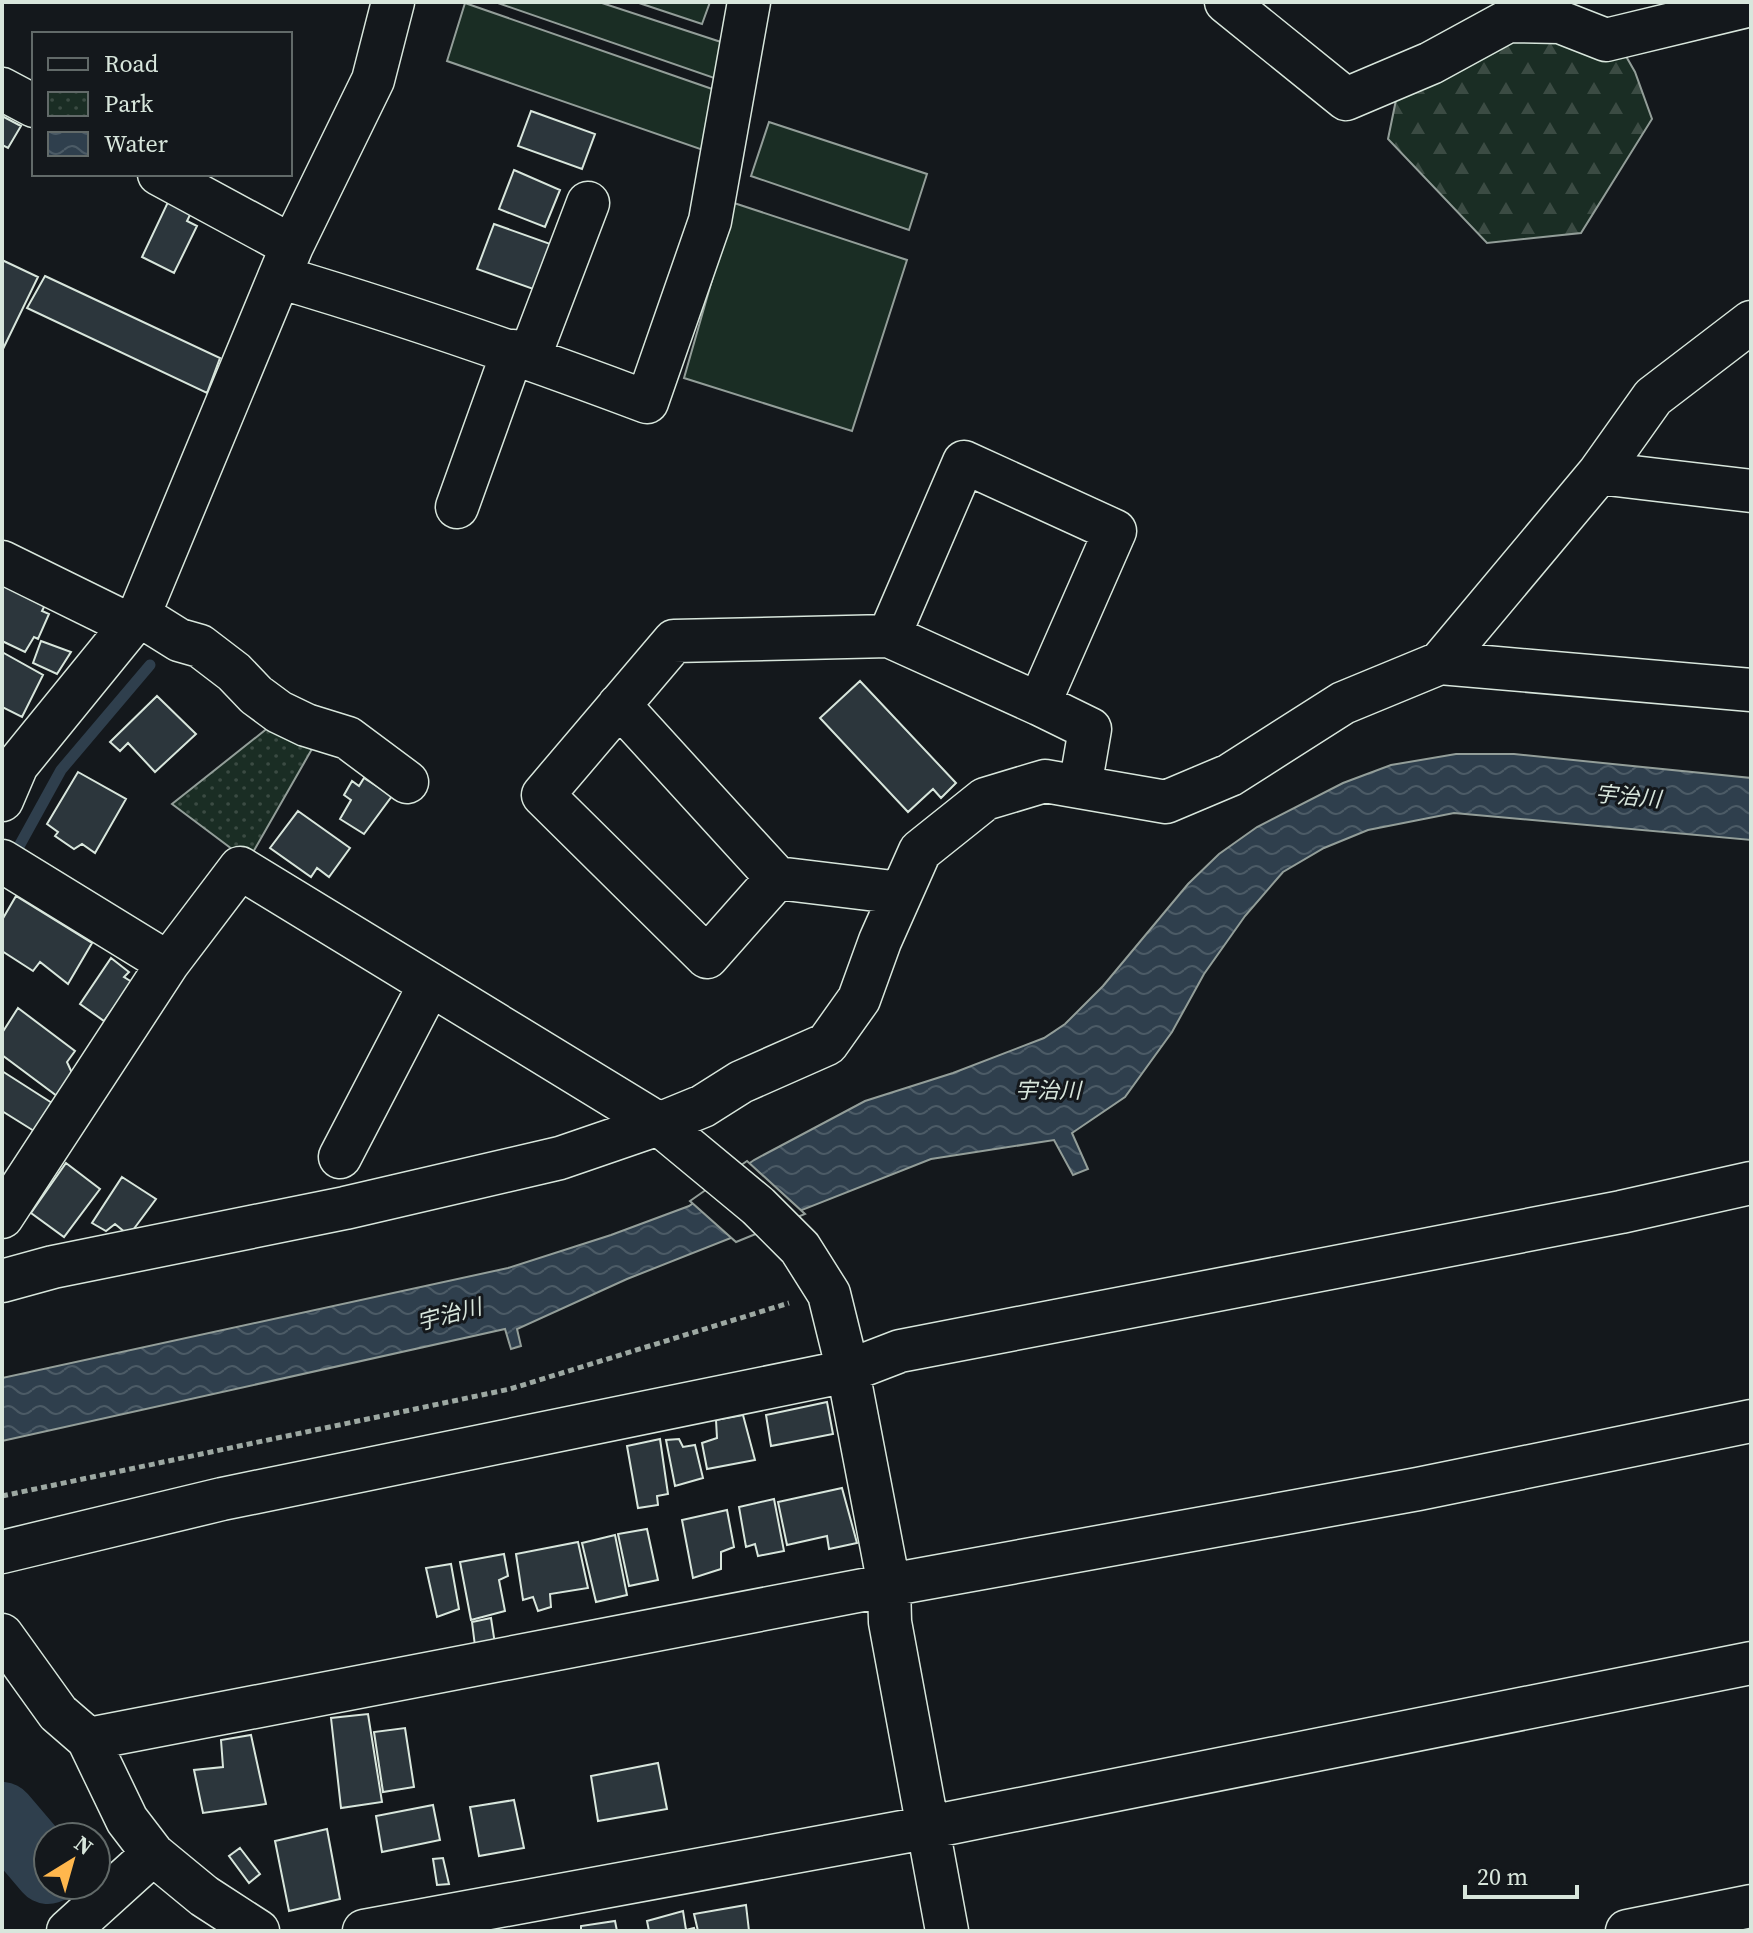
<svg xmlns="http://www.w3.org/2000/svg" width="1753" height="1933" font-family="'Source Serif 4','Noto Sans JP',serif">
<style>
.grass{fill:#1a2d24;stroke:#939e99;stroke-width:2}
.forest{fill:url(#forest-firs);stroke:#939e99;stroke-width:2}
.park{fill:url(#park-dots);stroke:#939e99;stroke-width:2}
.water{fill:url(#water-waves);stroke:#939e99;stroke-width:2}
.pier{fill:#14181c;stroke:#939e99;stroke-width:2}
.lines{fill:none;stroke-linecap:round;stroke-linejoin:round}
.stream{stroke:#2f3f4d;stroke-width:11}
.river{stroke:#2f3f4d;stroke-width:68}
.building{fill:#2c363c;stroke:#d8e6dc;stroke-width:2}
.minor-casing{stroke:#d8e6dc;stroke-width:45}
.path{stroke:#9da8a2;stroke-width:5;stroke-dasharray:6 4;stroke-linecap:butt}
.minor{stroke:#14181c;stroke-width:42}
.labels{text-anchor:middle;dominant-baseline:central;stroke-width:6;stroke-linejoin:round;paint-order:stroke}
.water-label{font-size:22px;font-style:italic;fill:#d8e6dc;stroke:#14181c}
</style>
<defs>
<pattern id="forest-firs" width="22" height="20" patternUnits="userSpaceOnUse" patternTransform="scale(2)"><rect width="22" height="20" fill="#1a2d24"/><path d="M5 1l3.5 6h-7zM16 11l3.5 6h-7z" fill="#3b4b43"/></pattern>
<pattern id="park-dots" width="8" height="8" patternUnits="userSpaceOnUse" patternTransform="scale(2)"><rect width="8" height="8" fill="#1a2d24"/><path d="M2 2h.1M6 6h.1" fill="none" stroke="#3b4b43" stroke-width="1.8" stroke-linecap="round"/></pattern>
<pattern id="water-waves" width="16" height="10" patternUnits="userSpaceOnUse" patternTransform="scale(2)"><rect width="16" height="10" fill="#2f3f4d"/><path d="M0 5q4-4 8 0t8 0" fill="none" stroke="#4c5b66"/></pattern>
</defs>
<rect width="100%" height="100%" fill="#14181c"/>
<!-- grass -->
<path class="grass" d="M495 2H599L724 43 717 79Z
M636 2H710L702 24Z
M465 3 715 90 703 150 447 61Z
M769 122 927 174 909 230 751 176Z
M734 203 907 260 852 431 684 378Z"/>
<!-- forest -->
<path class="forest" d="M1520 23 1615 37 1635 72 1652 119 1581 233 1487 243 1388 139 1397 95Z"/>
<!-- park -->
<path class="park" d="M269 727 312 749 248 861 172 804Z"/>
<!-- water -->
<path class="water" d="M1456 754H1514L1751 778V840L1454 813 1368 830 1324 848 1283 872 1245 916 1204 974 1172 1032 1125 1097 1072 1133 1088 1169 1073 1175 1054 1140 931 1159 627 1279 517 1329 521 1346 511 1349 505 1329 2 1441V1378L508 1268 611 1235 689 1206 754 1160 865 1101 953 1073 1044 1038 1065 1024 1103 986 1188 884 1219 854 1257 827 1343 783 1391 765Z"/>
<!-- pier -->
<path class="pier" d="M747 1161 805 1214 736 1242 690 1201Z"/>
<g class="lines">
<!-- stream -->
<path class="stream" d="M12 859 61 770 150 665"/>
<!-- river -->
<path class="river" d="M2 1816 48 1870"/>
</g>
<!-- building -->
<path class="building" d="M531 111 595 134 582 169 518 146Z
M2 116 21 126 8 148 2 145Z
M514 170 560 190 545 227 499 209Z
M168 202 191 213 187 221 197 226 174 273 142 257Z
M494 224 556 246 539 291 477 269Z
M2 260 38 277 2 351Z
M45 276 220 358 207 393 27 308Z
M2 580 47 601 42 611 49 614 38 639 34 637 25 652 2 641Z
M41 641 71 652 57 674 33 663Z
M2 652 43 675 22 717 2 707Z
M860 681 956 783 941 798 933 789 908 812 820 718Z
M157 696 196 734 155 772 128 743 120 751 110 742Z
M78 772 126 799 95 853 82 844 74 849 55 836 58 832 47 824Z
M364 778 392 796 364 834 340 819 351 800 344 795 352 781 359 786Z
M298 811 350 848 329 877 317 868 311 877 270 848Z
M16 896 92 943 68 984 40 962 33 971 2 951V920Z
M111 958 129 972 124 977 132 982 104 1021 80 1004Z
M18 1008 75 1051 67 1062 72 1073 57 1096 2 1055V1033Z
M2 1071 52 1103 34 1131 2 1111Z
M66 1163 100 1189 64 1237 31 1213Z
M122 1177 156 1199 133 1230 126 1233 115 1224 106 1231 92 1223Z
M827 1402 833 1434 771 1446 766 1415Z
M743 1415 755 1460 707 1469 702 1443 717 1438 716 1420Z
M660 1439 668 1494 657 1496 658 1505 638 1508 627 1446Z
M679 1439 683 1447 695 1445 703 1478 675 1486 666 1440Z
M842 1488 857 1543 829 1549 827 1536 787 1545 778 1502Z
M774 1499 784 1551 758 1556 755 1544 746 1547 739 1507Z
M727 1510 734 1547 721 1552V1569L693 1578 682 1520Z
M647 1529 658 1580 629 1586 618 1534Z
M615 1535 627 1595 596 1602 582 1543Z
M578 1542 588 1588 550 1594 551 1607 538 1611 533 1597 523 1600 516 1554Z
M504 1554 508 1576 499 1580 505 1611 471 1620 460 1562Z
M451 1564 459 1609 437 1617 426 1568Z
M491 1618 495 1644 475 1646 472 1622Z
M368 1714 382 1802 341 1808 331 1718Z
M405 1728 414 1787 383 1792 374 1732Z
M251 1735 266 1804 203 1813 194 1770 223 1767 221 1740Z
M658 1763 667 1809 598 1821 591 1776Z
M514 1800 524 1848 479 1856 470 1807Z
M433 1805 440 1840 382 1852 376 1816Z
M327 1829 340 1899 289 1911 275 1841Z
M240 1848 260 1874 249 1883 229 1856Z
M443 1858 449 1884 437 1885 433 1859Z
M746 1905 749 1931H698L694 1914Z
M683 1911 686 1930 694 1928 695 1931H649L647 1921Z
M615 1921 617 1931H581V1926Z"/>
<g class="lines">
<defs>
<path id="minor" d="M1226 2 1346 99 1431 63 1508 21 1560 22 1606 40 1751 5
M2 89 34 106
M159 174 292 246
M279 277C404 314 525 356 647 402L710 221 749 2
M529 358 588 203
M1599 473 1751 491
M457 507 513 351
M2 562 130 625
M139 615 179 640 200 646 234 672 256 695 279 712 306 725 348 738 407 782
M889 636 1039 704
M1440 663 1751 690
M619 705 777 878
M2 800 17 765 139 615 292 246 373 80 393 2
M2 861 168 963 240 868 659 1124 758 1206 800 1248 829 1294 848 1371 889 1585 890 1622 947 1931
M901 893 777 878 707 957 543 795 674 641 889 636 964 462 1115 531 1039 704 1090 729 1080 787
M340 1157 430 984
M2 1217 168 963
M2 1281 53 1267 345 1208 560 1158 659 1124 703 1106 741 1082 827 1044 859 999 880 941 920 851 985 799 1045 781 1166 802 1230 775 1343 703 1440 663 1599 473 1653 397 1751 322
M2 1552 222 1499 848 1371 900 1351 1621 1212 1751 1183
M2 1635 58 1713 88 1739 127 1820 153 1854 204 1896 258 1931
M88 1739 889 1585 1418 1489 1751 1421
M68 1931 153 1854
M364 1931 930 1827 1751 1663
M1627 1931 1751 1906"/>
</defs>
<!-- minor casing -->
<use href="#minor" class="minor-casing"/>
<!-- path -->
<path class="path" d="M2 1496 510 1389 789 1303"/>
<!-- minor -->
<use href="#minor" class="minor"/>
</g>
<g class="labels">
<!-- water labels -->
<g class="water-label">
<text transform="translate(1628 796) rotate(5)">宇治川</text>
<text x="1048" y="1090">宇治川</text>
<text transform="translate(449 1314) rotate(-15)">宇治川</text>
</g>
</g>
<!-- border -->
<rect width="1753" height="1933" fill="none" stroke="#d8e6dc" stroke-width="8"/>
<!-- legend -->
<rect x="32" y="32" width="260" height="144" fill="#14181c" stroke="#626a69" stroke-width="2"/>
<rect x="48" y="58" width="40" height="12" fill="#14181c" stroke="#626a69" stroke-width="2"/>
<text x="104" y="72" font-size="24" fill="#d8e6dc">Road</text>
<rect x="48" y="92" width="40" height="24" fill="url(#park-dots)" stroke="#626a69" stroke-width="2"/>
<text x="104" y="112" font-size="24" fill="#d8e6dc">Park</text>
<rect x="48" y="132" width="40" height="24" fill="url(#water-waves)" stroke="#626a69" stroke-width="2"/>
<text x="104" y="152" font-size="24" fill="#d8e6dc">Water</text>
<!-- north arrow -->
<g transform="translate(72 1861) rotate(37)"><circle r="38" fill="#14181c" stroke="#626a69" stroke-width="2"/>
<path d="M0-6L14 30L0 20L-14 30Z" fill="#ffb74d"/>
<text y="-12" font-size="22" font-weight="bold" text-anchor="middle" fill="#d8e6dc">N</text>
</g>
<!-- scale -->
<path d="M1465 1885v12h112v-12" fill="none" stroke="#d8e6dc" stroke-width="4"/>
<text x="1477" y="1885" font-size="24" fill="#d8e6dc" stroke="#14181c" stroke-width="6" paint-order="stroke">20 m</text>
</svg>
